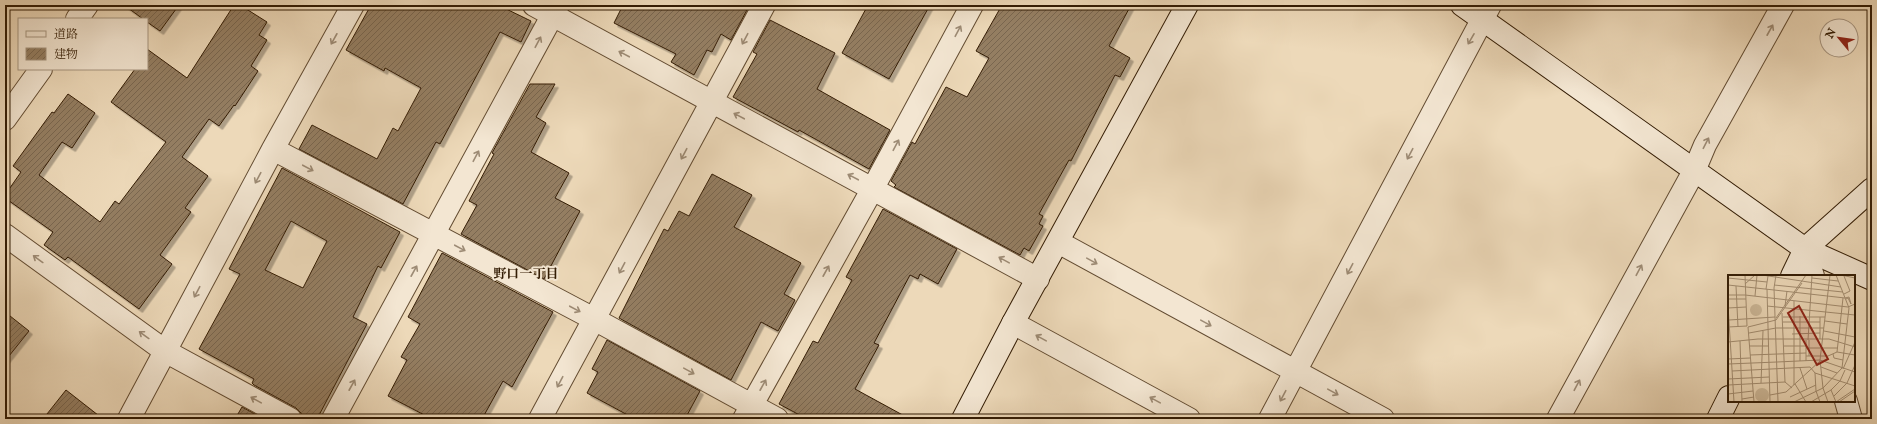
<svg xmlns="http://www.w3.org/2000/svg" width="1877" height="424" font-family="'IM FELL English','Noto Serif JP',serif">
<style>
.building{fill:url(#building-hatch);stroke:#331c04;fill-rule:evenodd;filter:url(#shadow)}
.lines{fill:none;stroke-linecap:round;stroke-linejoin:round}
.street-casing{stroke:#624b31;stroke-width:24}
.secondary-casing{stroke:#331c04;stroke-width:24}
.street{stroke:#f3e6d2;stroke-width:22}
.secondary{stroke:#f3e6d2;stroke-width:22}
.oneway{stroke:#9d8b75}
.labels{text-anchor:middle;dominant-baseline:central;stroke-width:4;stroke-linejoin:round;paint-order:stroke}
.neighbourhood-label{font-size:13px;font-weight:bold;fill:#331c04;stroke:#f3e6d2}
.inset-road{fill:none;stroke:#a38d71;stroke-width:1}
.view{fill:#8f2418;fill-opacity:0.15;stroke:#8f2418;stroke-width:2}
.inset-edge{fill:none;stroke:#331c04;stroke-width:2}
</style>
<defs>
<pattern id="building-hatch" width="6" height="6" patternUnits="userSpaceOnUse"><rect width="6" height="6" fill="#947e62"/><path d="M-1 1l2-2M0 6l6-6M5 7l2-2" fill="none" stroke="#79664f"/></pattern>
<filter id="shadow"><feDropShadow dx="3.5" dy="3.5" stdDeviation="0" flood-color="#0004"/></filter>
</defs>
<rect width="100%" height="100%" fill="#edd9b9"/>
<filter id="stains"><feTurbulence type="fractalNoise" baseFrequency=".005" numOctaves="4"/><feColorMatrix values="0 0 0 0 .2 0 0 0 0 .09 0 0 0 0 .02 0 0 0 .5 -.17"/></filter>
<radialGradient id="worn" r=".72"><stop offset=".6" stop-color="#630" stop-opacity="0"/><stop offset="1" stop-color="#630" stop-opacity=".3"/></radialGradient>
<!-- building -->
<path class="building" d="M124 5H179L160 31 147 22V19H143Z
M234 5H240L267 22 259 35 267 40 251 66 258 71 235 106 234 105 219 126 209 119 182 157 208 176 185 208 191 212 160 255 172 264 139 309 68 257 65 260 44 245 53 232 5 198V195L21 172 13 166 52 112 54 113 68 94 95 113 72 148 62 142 39 175 100 222 115 201 119 204 166 142 111 102 135 69H147V49L187 78Z
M371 5H498L531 21 521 42 500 32 440 144 436 142 403 204 299 149 312 125 377 159 393 128 398 131 421 88 385 68 384 71 346 50Z
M623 5H742L748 8 731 40 721 34 712 52 707 50 694 75 671 62 676 54 614 23Z
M868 5H930L889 79 842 53Z
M1002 5H1131L1109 46 1130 58 1120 77 1115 75 1071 161 1069 160 1039 214 1043 216 1039 224 1043 226 1029 251 1024 248 1020 255 894 187 896 185 891 181 912 142 915 144 946 87 967 97 989 58 976 51Z
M770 20 835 53 817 89 890 130 869 169 799 130 798 132 733 97 757 54 753 52Z
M530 84H555L536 117 546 123 531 152 569 173 555 198 580 211 544 279 461 234 477 205 469 201 494 154 492 153Z
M282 168 400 232 381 268 378 266 353 317 367 324 317 419H302L301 413 296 408 254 385 252 383 254 379 199 349 240 274 229 269ZM291 221 327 241 303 288 265 270Z
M712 174 752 195 734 227 801 263 784 294 795 300 778 331 761 322 731 380 619 318 664 229 668 231 679 211 689 216Z
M883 209 957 249 938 284 920 274 918 279 910 275 874 343 879 345 855 389 910 419H807L779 404 813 341 818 343 852 280 846 277Z
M442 253 553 312 512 387 503 381 482 419H432L388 396 407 360 401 357 420 324 408 317Z
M5 312 29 331 5 361Z
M607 340 700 391 685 419H635L587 393 598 372 592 369Z
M66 390 103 419H43Z
M242 407 264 419H235Z"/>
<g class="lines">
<defs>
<path id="street" d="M534 5 1038 279
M77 19 87 5
M5 119 41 69
M273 149 594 319 777 419
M5 235 165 351 290 419
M1058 242 1383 419
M1805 249 1813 276
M1013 323 1189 419
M1846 401 1851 419
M129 419 273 149 353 5
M333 419 558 5
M540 419 764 5
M744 419 873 188 972 5
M1270 419 1490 5
M1558 419 1694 171 1705 145 1783 5"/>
<path id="secondary" d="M1462 5 1805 249 1872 279
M1792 276 1805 249 1872 189
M963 419 1013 323 1187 5
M1718 419 1729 397"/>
</defs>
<!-- street casing -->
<use href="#street" class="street-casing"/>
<!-- secondary casing -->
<use href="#secondary" class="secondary-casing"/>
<!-- street -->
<use href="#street" class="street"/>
<!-- secondary -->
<use href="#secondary" class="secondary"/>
</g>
<!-- one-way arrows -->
<defs><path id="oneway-shaft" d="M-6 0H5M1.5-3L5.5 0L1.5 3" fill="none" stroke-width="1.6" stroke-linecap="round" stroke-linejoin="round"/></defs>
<g class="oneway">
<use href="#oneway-shaft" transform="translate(1770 30) rotate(-61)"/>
<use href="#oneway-shaft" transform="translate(958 31) rotate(-62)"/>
<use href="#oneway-shaft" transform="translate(334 39) rotate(119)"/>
<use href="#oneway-shaft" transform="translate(745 39) rotate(118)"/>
<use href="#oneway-shaft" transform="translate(1471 39) rotate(120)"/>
<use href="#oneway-shaft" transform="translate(538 42) rotate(-62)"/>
<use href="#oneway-shaft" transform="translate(624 54) rotate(-152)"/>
<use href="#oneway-shaft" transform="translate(739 116) rotate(-152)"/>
<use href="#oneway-shaft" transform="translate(1706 143) rotate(-63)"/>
<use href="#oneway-shaft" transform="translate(896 145) rotate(-62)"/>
<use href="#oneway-shaft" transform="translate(684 154) rotate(118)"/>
<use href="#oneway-shaft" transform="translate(1410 154) rotate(118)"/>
<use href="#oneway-shaft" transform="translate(476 156) rotate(-62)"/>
<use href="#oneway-shaft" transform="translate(308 168) rotate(28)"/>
<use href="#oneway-shaft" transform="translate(853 177) rotate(-152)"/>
<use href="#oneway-shaft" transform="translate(258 178) rotate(118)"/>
<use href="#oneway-shaft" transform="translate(460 248) rotate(28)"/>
<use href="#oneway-shaft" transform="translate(38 259) rotate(-144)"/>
<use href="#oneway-shaft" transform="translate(1004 260) rotate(-151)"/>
<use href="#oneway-shaft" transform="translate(1092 261) rotate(29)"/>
<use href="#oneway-shaft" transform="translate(622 268) rotate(118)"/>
<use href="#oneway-shaft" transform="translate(1350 269) rotate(118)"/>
<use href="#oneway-shaft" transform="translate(1639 270) rotate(-62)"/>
<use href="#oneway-shaft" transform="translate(414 271) rotate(-61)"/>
<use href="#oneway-shaft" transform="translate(826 271) rotate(-61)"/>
<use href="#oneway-shaft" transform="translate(197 292) rotate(118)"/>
<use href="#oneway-shaft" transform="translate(575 309) rotate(28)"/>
<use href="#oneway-shaft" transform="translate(1206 323) rotate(29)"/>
<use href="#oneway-shaft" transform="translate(144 335) rotate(-144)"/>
<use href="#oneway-shaft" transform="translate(1041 338) rotate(-151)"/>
<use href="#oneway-shaft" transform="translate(689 371) rotate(29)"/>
<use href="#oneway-shaft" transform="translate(560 382) rotate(118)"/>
<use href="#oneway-shaft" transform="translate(352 385) rotate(-61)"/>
<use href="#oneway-shaft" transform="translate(763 385) rotate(-61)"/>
<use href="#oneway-shaft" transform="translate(1577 385) rotate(-62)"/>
<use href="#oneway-shaft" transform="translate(1333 392) rotate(29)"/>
<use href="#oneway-shaft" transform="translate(1283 396) rotate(118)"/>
<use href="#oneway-shaft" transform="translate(256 400) rotate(-151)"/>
<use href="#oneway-shaft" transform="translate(1155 400) rotate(-151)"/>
</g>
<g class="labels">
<!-- neighbourhood labels -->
<g class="neighbourhood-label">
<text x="526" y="274">野口一丁目</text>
</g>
</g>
<!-- overview -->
<g transform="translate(1728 275)">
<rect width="127" height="127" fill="#edd9b9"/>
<path d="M22 35a6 6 0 1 1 12 0a6 6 0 1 1-12 0ZM27 120a7 7 0 1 1 14 0a7 7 0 1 1-14 0Z" fill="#cdb99a"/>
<path class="inset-road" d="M17 0 19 51M34 0 113 12M48 0 46 13 50 127M113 0 127 3M0 3 39 7M84 3 110 6M17 9 27 0M0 10 46 15M46 10 115 17M8 11 10 52M38 14 40 1M39 14 42 127M46 15 117 23M116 19 122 16 116 1M0 20H17M17 20 120 32 127 29M27 21 29 0M117 23 121 22 123 29 120 23 118 24M0 24H18M0 30 6 127M39 31 127 40M57 31 59 16M0 33 18 32M54 38 57 107M72 41V86M55 42H97M92 42V64M48 43 78 0M1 45 47 42M97 46 119 49M55 47H92M0 52 19 51M20 52 26 127M20 52 48 45 74 8M96 56 127 62M21 58 48 53H96M64 59 92 58M78 65V86M80 65 84 0M81 65V81M12 66 14 127M0 67 30 64H101L127 72M22 71H41M56 71H78M78 73H110M109 77 115 23M105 79 106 83 115 85M22 80 78 78M78 81H100L109 77 127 80M0 84 22 83M49 87 92 85 127 97M0 89 49 87M93 92 109 98M72 93 79 114M115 94 127 67M4 96 82 92 87 98 88 116 92 127M87 98 127 111M0 104 41 102M33 108 35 56M67 109 78 127M0 110 57 107 64 113M66 110V26M103 115 108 127M0 119 25 116M42 120 58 117 92 86M106 121 119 108 127 90M62 122 88 110M14 124 26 122M66 127 95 113 114 93 121 33 108 0M83 127 103 115 112 106 117 95M100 127 95 113 92 85 102 0M108 127 127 114M111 127 127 116"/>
<path class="view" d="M71 31 100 84 89 90 60 38Z"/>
<rect width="127" height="127" class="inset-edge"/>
</g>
<!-- margin -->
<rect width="1877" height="424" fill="none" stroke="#edd9b9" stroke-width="20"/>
<rect x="6" y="6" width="1865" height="412" fill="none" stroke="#331c04" stroke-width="2"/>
<rect x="10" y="10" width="1857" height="404" fill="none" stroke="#331c04"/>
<!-- legend -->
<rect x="18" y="18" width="130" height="52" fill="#f3e6d2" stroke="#a69580"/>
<rect x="26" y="31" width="20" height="6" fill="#f3e6d2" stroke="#a69580"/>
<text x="54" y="38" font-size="12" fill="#331c04">道路</text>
<rect x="26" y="48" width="20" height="12" fill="url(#building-hatch)" stroke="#a69580"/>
<text x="54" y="58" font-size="12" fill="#331c04">建物</text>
<!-- north arrow -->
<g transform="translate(1839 38) rotate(299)"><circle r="19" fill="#f3e6d2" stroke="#a69580"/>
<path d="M0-3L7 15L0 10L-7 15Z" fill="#8f2418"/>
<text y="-6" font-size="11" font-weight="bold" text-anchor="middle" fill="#331c04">N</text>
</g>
<rect width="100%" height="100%" filter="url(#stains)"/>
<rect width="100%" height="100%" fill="url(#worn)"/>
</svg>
